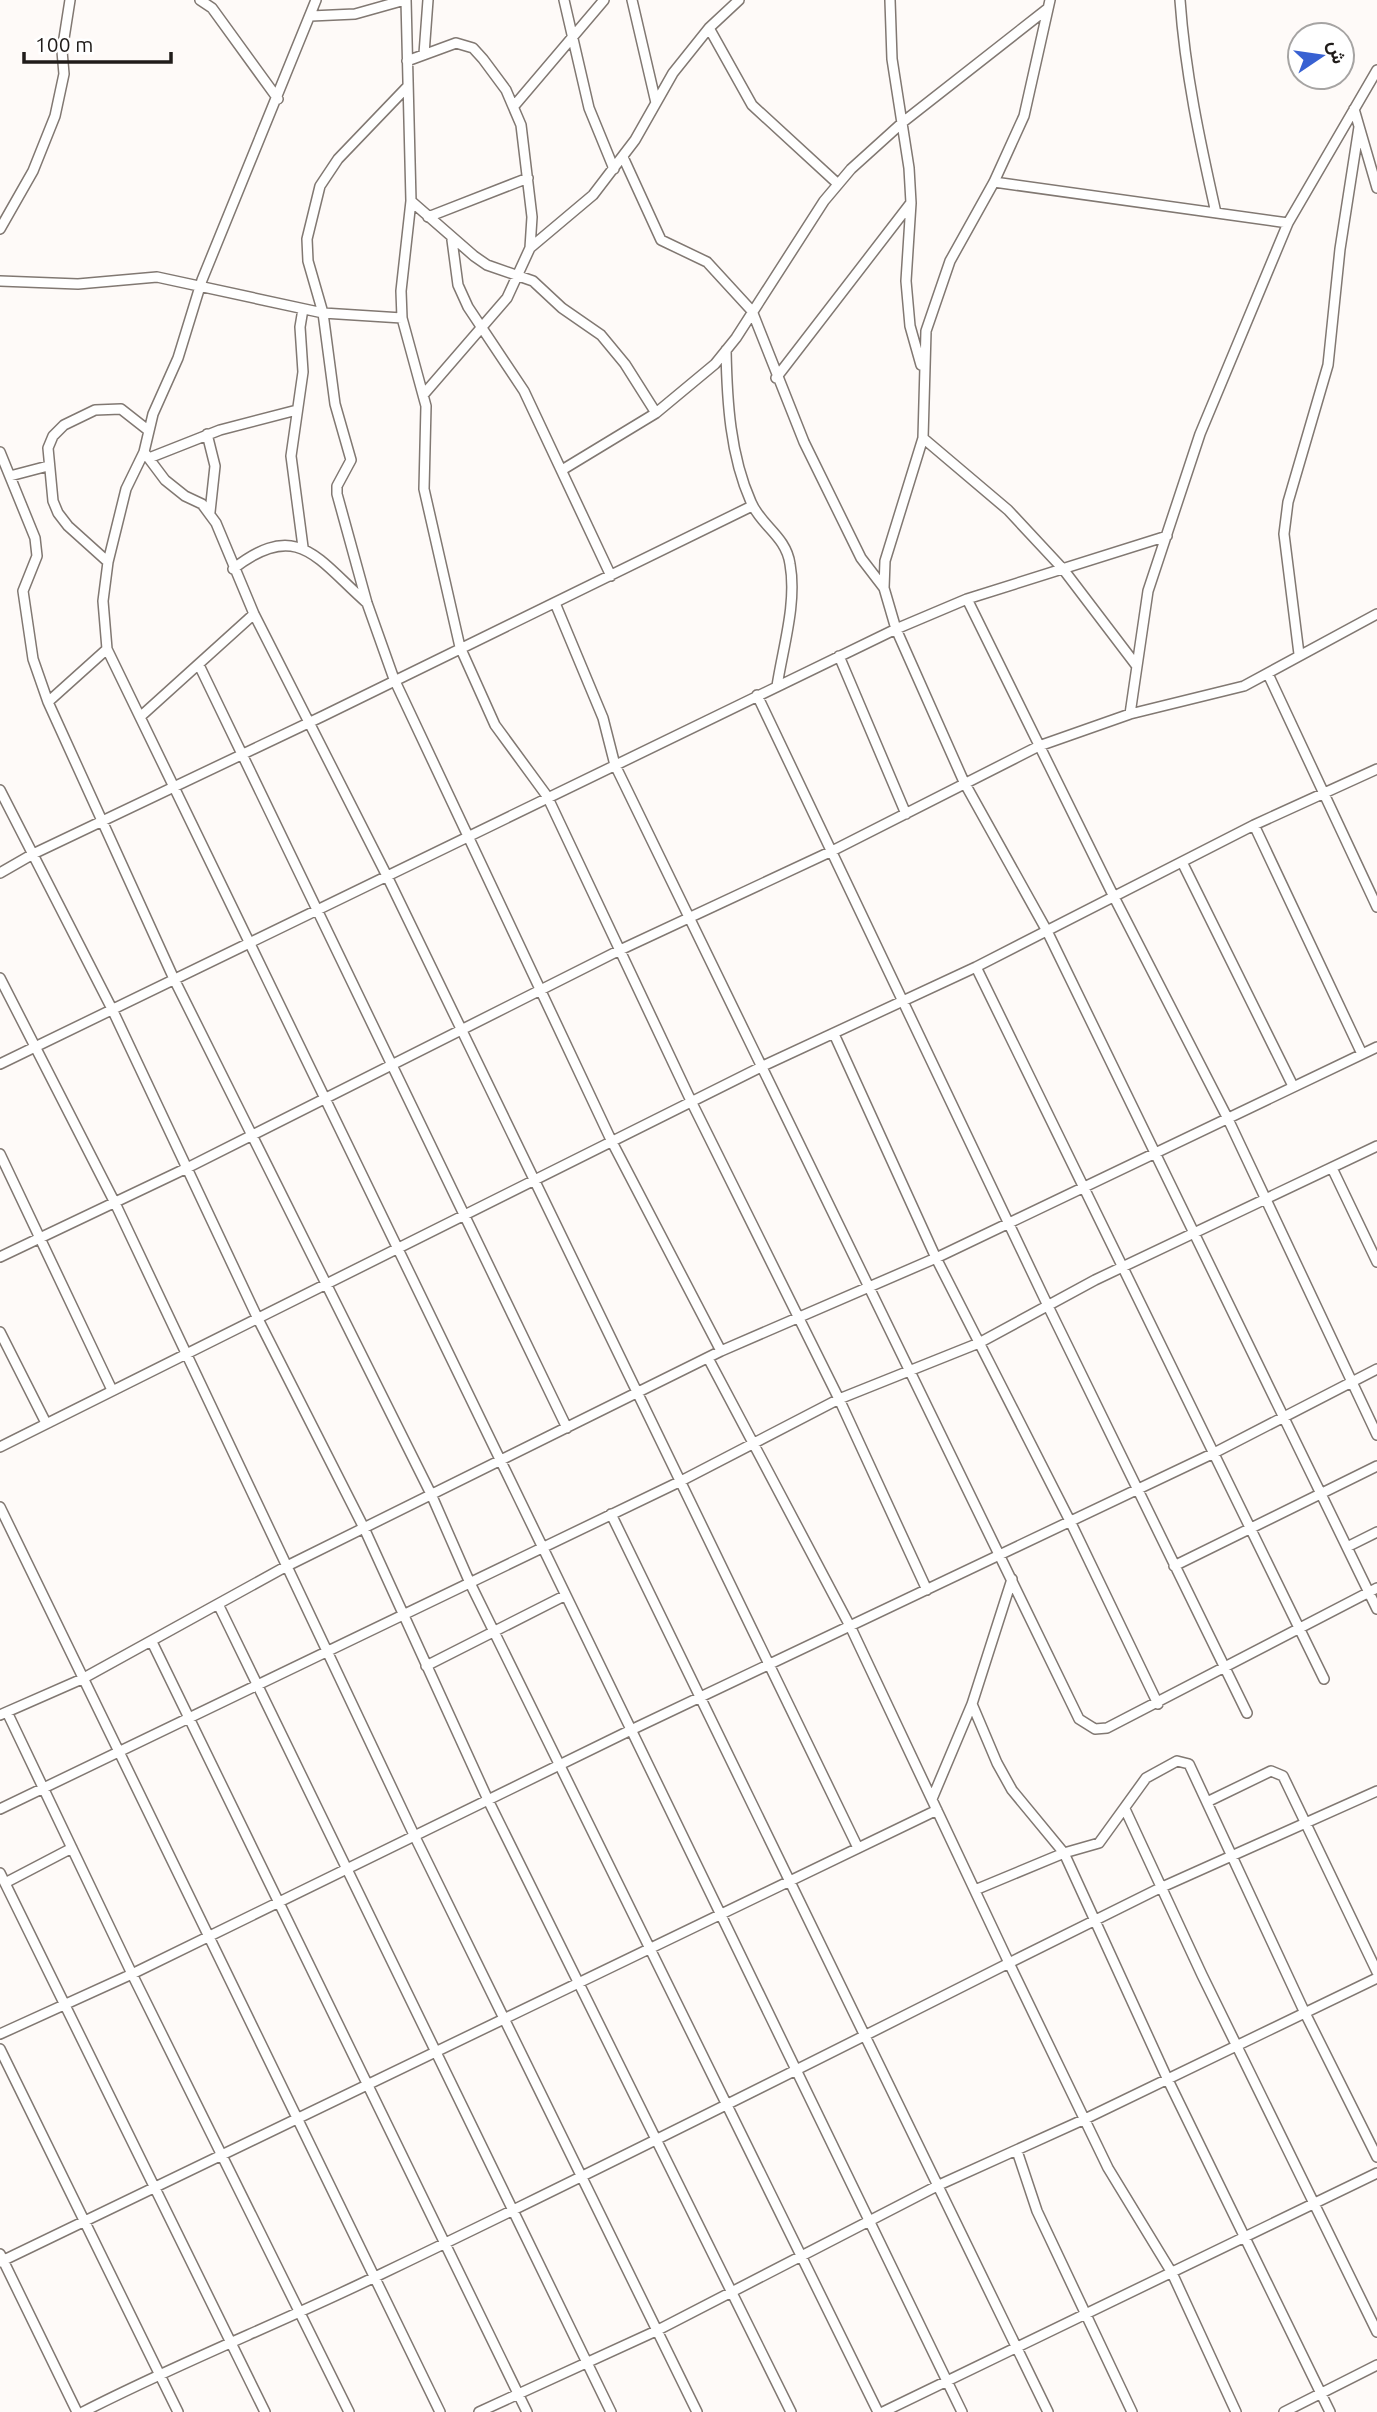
<svg xmlns="http://www.w3.org/2000/svg" width="1377" height="2412" font-family="Ubuntu,Vazirmatn,sans-serif">
<style>
.lines{fill:none;stroke-linecap:round;stroke-linejoin:round}
.minor-casing{stroke:#817872;stroke-width:12}
.minor{stroke:#fff;stroke-width:9}
</style>
<rect width="100%" height="100%" fill="#fefaf8"/>
<g class="lines">
<defs>
<path id="minor" d="M200 0 212 8 278 99
M316 0 202 280 178 358 153 414 144 452 126 489 108 562 103 601 107 649 962 2412
M406 0 411 201 401 291 402 318 426 406 424 489 460 647 495 725 547 796 692 1103 839 1399 927 1590
M564 0 589 108 614 169
M632 0 656 103
M890 0 892 59 909 168 911 203 906 281 910 326 921 365
M1050 0 1024 116 994 182 950 261 926 331 923 438 885 561 884 588 896 629 964 782 1047 931 1377 1609
M1180 0C1185 72 1200 142 1216 213
M311 16 355 14 405 0
M709 28 752 105 838 184
M424 54 428 0
M407 61 456 43 473 48 483 59 506 90 521 125 532 217 530 248 507 298 424 394
M408 86 338 159 320 186 307 239 308 261 323 313 335 404 351 460 337 486V494L367 603 394 679 612 1142 721 1351
M514 106 604 0
M1354 109 1377 188
M623 157 661 240 707 262 752 311 804 442 861 558 884 588
M994 182 1288 223
M411 201 474 256 487 265 533 281 562 308 601 335 625 364 656 413
M428 217 528 178
M0 229 33 171 55 116 64 74 62 51 70 0
M452 240 458 285 468 307 524 391 611 576
M530 248 593 195 635 140 673 73 709 28 739 0
M0 281 78 284 157 277 323 313 402 318
M303 309 300 327 303 372 291 456 303 547
M726 350C727 401 730 455 751 502 761 526 786 536 790 564 797 603 783 647 777 686
M776 378 910 204
M207 434 215 466 210 512
M923 438 1008 510 1063 569 1136 665
M0 452 35 538 37 556 23 591 33 659 48 702 174 979 431 1494 470 1583 878 2412
M144 452 165 480 185 496 202 504 216 523 254 614 387 876 858 1848
M149 458 220 430 297 410
M562 470 656 413 715 364 736 338 824 201 851 169 903 122 1047 9
M10 476 48 466
M108 562 68 526 58 513 53 501 48 448 53 436 64 425 95 410 121 409 149 431
M233 569C298 518 318 560 367 603
M967 599 1114 897 1227 1117 1377 1435
M555 603 603 718 615 765 1079 1719 1095 1729 1107 1728 1377 1588
M1299 654 1284 534 1288 502 1328 365 1340 249 1359 127
M839 656 906 814
M199 665 567 1428
M1268 674 1377 907
M757 695 1048 1306 1247 1713
M48 702 107 649
M1130 714 1148 591 1200 434 1288 223 1377 70
M140 717 254 614
M0 790 112 1009 258 1319 364 1528 489 1802 791 2412
M1254 825 1362 1054
M1182 862 1293 1086
M0 873 33 854 323 716 752 506
M976 967 1324 1679
M0 978 115 1203 415 1837 697 2412
M834 1034 936 1258 1070 1521 1158 1704
M0 1064 896 629 967 599 1167 536
M0 1154 112 1390
M1332 1168 1377 1262
M0 1257 187 1168 620 950 832 851 1039 746 1130 714 1244 686 1377 614
M0 1332 46 1423
M708 1358 851 1628 1009 1963 1160 1888 1377 1791
M0 1447 763 1066 976 967 1254 825 1377 769
M0 1507 440 2412
M611 1514 1048 2412
M1347 1547 1377 1532
M1174 1566 1377 1466
M219 1606 611 2412
M152 1642 527 2412
M426 1666 564 1596
M972 1704 997 1763 1012 1790 1064 1853 1167 2078 1330 2412
M7 1712 132 1974 349 2412
M0 1715 82 1679 285 1567 721 1351 936 1258 1377 1047
M932 1799 972 1704 1012 1579
M1207 1802 1271 1771 1283 1776 1377 1972
M0 1809 679 1482 839 1399 979 1343 1095 1280 1377 1146
M1125 1809 1202 1975 1377 2332
M0 1873 265 2412
M5 1883 72 1848
M975 1890 1064 1853 1099 1843 1146 1778 1177 1761 1189 1764 1304 2011 1377 2157
M0 2034 132 1974 631 1730 1214 1453 1377 1369
M0 2049 178 2412
M1017 2151 1037 2211 1132 2412
M0 2254 77 2412
M0 2262 937 1810
M83 2412C178 2363 278 2324 375 2277 588 2175 799 2069 1009 1963L1108 2168 1172 2273 1236 2412
M479 2412 656 2331 939 2185 1085 2119 1377 1978
M883 2412 1377 2173
M1284 2412 1377 2365"/>
</defs>
<!-- minor casing -->
<use href="#minor" class="minor-casing"/>
<!-- minor -->
<use href="#minor" class="minor"/>
</g>
<!-- north arrow -->
<g transform="translate(1321 56) rotate(77)"><circle r="33" fill="#ffffff" stroke="#a6a4a3" stroke-width="2"/>
<path d="M0-5L12 26L0 18L-12 26Z" fill="#3861d2"/>
<text y="-10" font-size="19" font-weight="bold" text-anchor="middle" fill="#201c1a">ش</text>
</g>
<!-- scale -->
<path d="M24 52v10h147v-10" fill="none" stroke="#201c1a" stroke-width="3.5"/>
<text x="35" y="52" font-size="21" fill="#201c1a" stroke="#ffffff" stroke-width="5" paint-order="stroke">100 m</text>
</svg>
